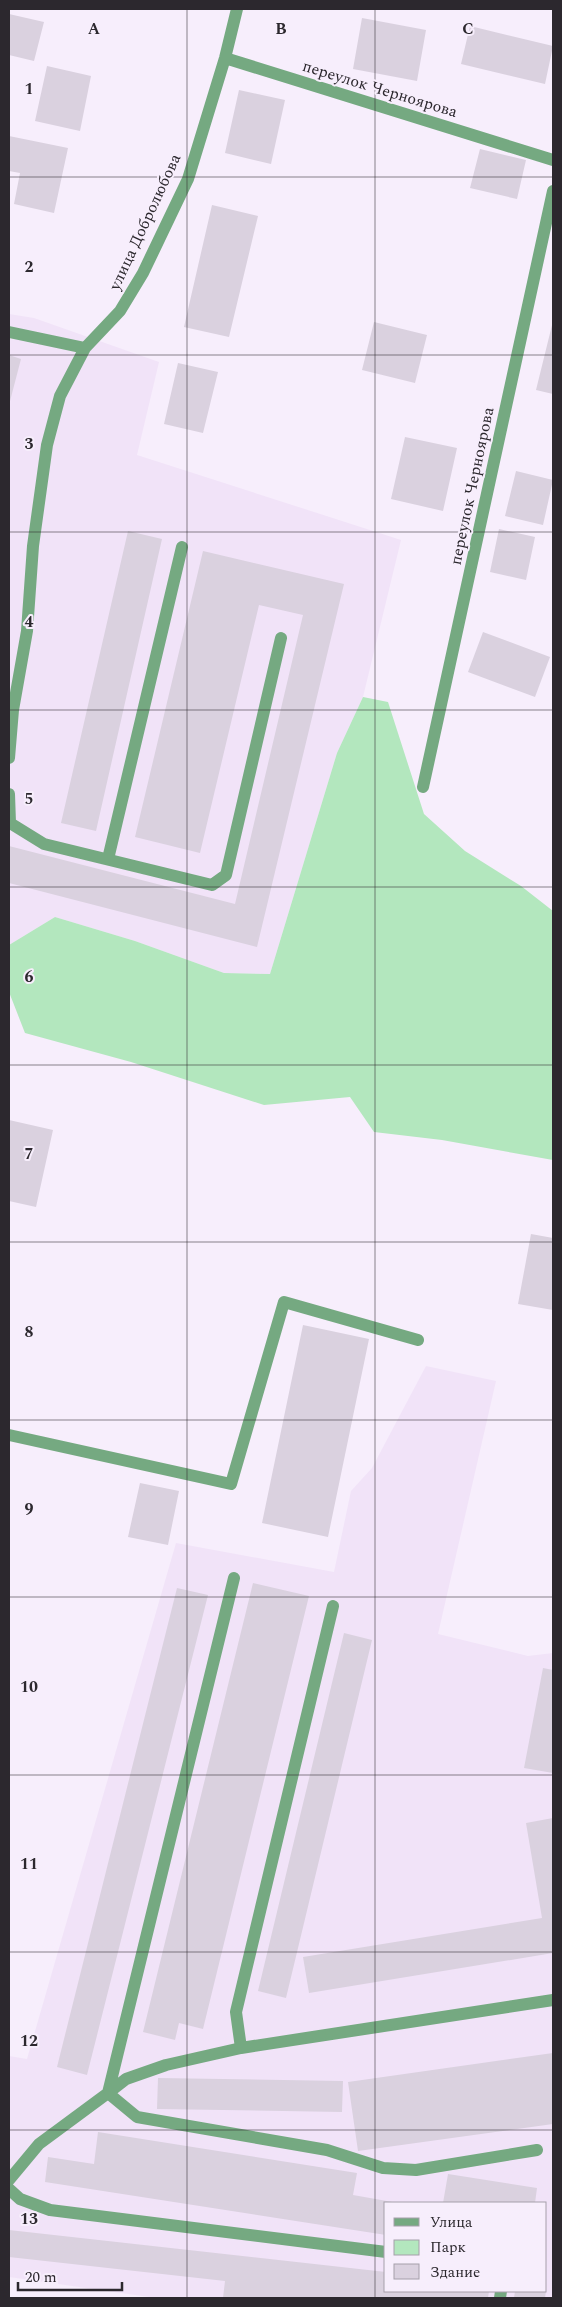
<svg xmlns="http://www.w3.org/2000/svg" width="562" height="2307" font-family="Spectral,serif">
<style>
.built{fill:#f1e3f8;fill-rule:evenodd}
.green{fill:#b3e7be}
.building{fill:#dad1df}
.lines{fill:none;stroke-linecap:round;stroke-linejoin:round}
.minor{stroke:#75a981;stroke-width:12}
.grid{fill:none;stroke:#2c282e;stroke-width:1;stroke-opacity:0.55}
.labels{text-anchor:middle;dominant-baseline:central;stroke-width:4;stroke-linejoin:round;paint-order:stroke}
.street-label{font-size:16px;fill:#2c282e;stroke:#f7eefc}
.grid-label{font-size:16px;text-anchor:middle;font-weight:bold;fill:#2c282e;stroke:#f7eefc;stroke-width:4;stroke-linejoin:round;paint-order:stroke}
</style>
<rect width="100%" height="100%" fill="#f7eefc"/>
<!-- built -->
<path class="built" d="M9 314 34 318 159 362 137 455 401 540 363 697 337 753 270 974 224 973 135 941 55 917 9 945Z
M426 1366 496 1381 438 1634 528 1656 553 1653V2298H156L9 2277V2056L27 2059 176 1543 334 1572 351 1491 372 1468ZM386 2203H546V2291H386Z"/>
<!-- green -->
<path class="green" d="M363 697 388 702 424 814 465 851 521 886 553 911V1160L442 1140 374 1132 350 1097 264 1105 131 1062 25 1033 9 992V945L55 917 135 941 224 973 270 974 337 753Z"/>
<!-- building -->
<path class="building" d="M9 14 44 22 34 61 9 55Z
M362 18 426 30 417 81 353 69Z
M470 26 553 46 545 84 461 64Z
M47 66 91 76 80 131 35 121Z
M239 90 285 100 271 164 225 153Z
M9 136 68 148 54 213 14 204 20 173 9 171Z
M480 149 526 160 517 199 470 188Z
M212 205 258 216 229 337 184 327Z
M553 321V394L536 390Z
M374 322 427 335 415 383 362 370Z
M9 355 21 359 9 405Z
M178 363 218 372 203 433 164 424Z
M405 437 457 448 443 511 391 499Z
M516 471 553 480 543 525 505 516Z
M499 529 535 537 526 580 490 572Z
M128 531 162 539 96 831 61 823Z
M203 551 344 584 257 947 9 883V846L235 904 303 615 259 605 200 853 135 837Z
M483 632 550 657 535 697 468 672Z
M9 1120 53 1130 36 1207 9 1201Z
M531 1234 553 1238V1310L518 1304Z
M303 1325 369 1339 328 1537 262 1523Z
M140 1483 179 1491 168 1545 128 1537Z
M253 1583 309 1596 203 2029 179 2023 175 2040 143 2032Z
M177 1588 208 1595 87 2075 57 2067Z
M344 1633 372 1640 286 1998 258 1991Z
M543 1668 553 1670V1773L524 1768Z
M553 1818V1953L309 1993 303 1957 542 1918 526 1823Z
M553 2053V2124L358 2151 348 2082Z
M158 2078 343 2081 342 2112 157 2109Z
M98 2132 357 2173 353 2195 398 2203H386V2235L45 2182 48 2157 94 2164Z
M448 2174 537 2188 535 2203H443Z
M9 2230 386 2272V2291H489L488 2298H223L225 2281 9 2257Z
M515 2291H546L545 2298H514Z"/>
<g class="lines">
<!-- minor -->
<path class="minor" d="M225 58 553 160
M9 332 85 348
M9 758 13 710 27 631 33 546 47 445 60 396 85 348 120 311 143 273 188 179 225 58 237 9
M423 787 553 191
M9 794 10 823 44 844 212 885 226 875 281 638
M108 859 182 547
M9 1435 231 1484 284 1302 418 1340
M234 1578 108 2093 137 2117 327 2150 383 2168 416 2170 537 2150
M241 2048 236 2012 333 1606
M9 2180 39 2144 108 2093 126 2079 166 2065 241 2048 553 2000
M9 2189 20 2199 50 2210 386 2252
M500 2298 501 2291"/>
</g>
<!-- grid -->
<path class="grid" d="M187 9V2298M375 9V2298M9 177H553M9 355H553M9 532H553M9 710H553M9 887H553M9 1065H553M9 1242H553M9 1420H553M9 1597H553M9 1775H553M9 1952H553M9 2130H553"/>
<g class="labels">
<!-- street labels -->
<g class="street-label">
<text transform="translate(380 89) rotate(17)">переулок Черноярова</text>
<text transform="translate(145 222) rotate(-65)">улица Добролюбова</text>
<text transform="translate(472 486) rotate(-78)">переулок Черноярова</text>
</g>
</g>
<g class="grid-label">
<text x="94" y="34">A</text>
<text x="281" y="34">B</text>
<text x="468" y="34">C</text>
<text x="29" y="94">1</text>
<text x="29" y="272">2</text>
<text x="29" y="449">3</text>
<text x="29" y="627">4</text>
<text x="29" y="804">5</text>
<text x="29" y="982">6</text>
<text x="29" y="1159">7</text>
<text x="29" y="1337">8</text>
<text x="29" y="1514">9</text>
<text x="29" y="1692">10</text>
<text x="29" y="1869">11</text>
<text x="29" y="2046">12</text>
<text x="29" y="2224">13</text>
</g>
<!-- border -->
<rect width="562" height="2307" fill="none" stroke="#2c282e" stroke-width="20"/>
<!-- legend -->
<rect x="384" y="2202" width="162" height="90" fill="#f7eefc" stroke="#a69faa"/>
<rect x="394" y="2218" width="25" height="8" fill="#75a981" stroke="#a69faa"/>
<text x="430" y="2227" font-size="15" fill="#2c282e">Улица</text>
<rect x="394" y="2240" width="25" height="15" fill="#b3e7be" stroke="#a69faa"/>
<text x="430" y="2252" font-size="15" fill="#2c282e">Парк</text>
<rect x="394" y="2264" width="25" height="15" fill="#dad1df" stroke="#a69faa"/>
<text x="430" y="2277" font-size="15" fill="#2c282e">Здание</text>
<!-- scale -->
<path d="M18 2282v8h104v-8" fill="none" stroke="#2c282e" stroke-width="2.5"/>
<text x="25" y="2282" font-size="15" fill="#2c282e" stroke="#f7eefc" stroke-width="4" paint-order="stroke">20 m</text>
</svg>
